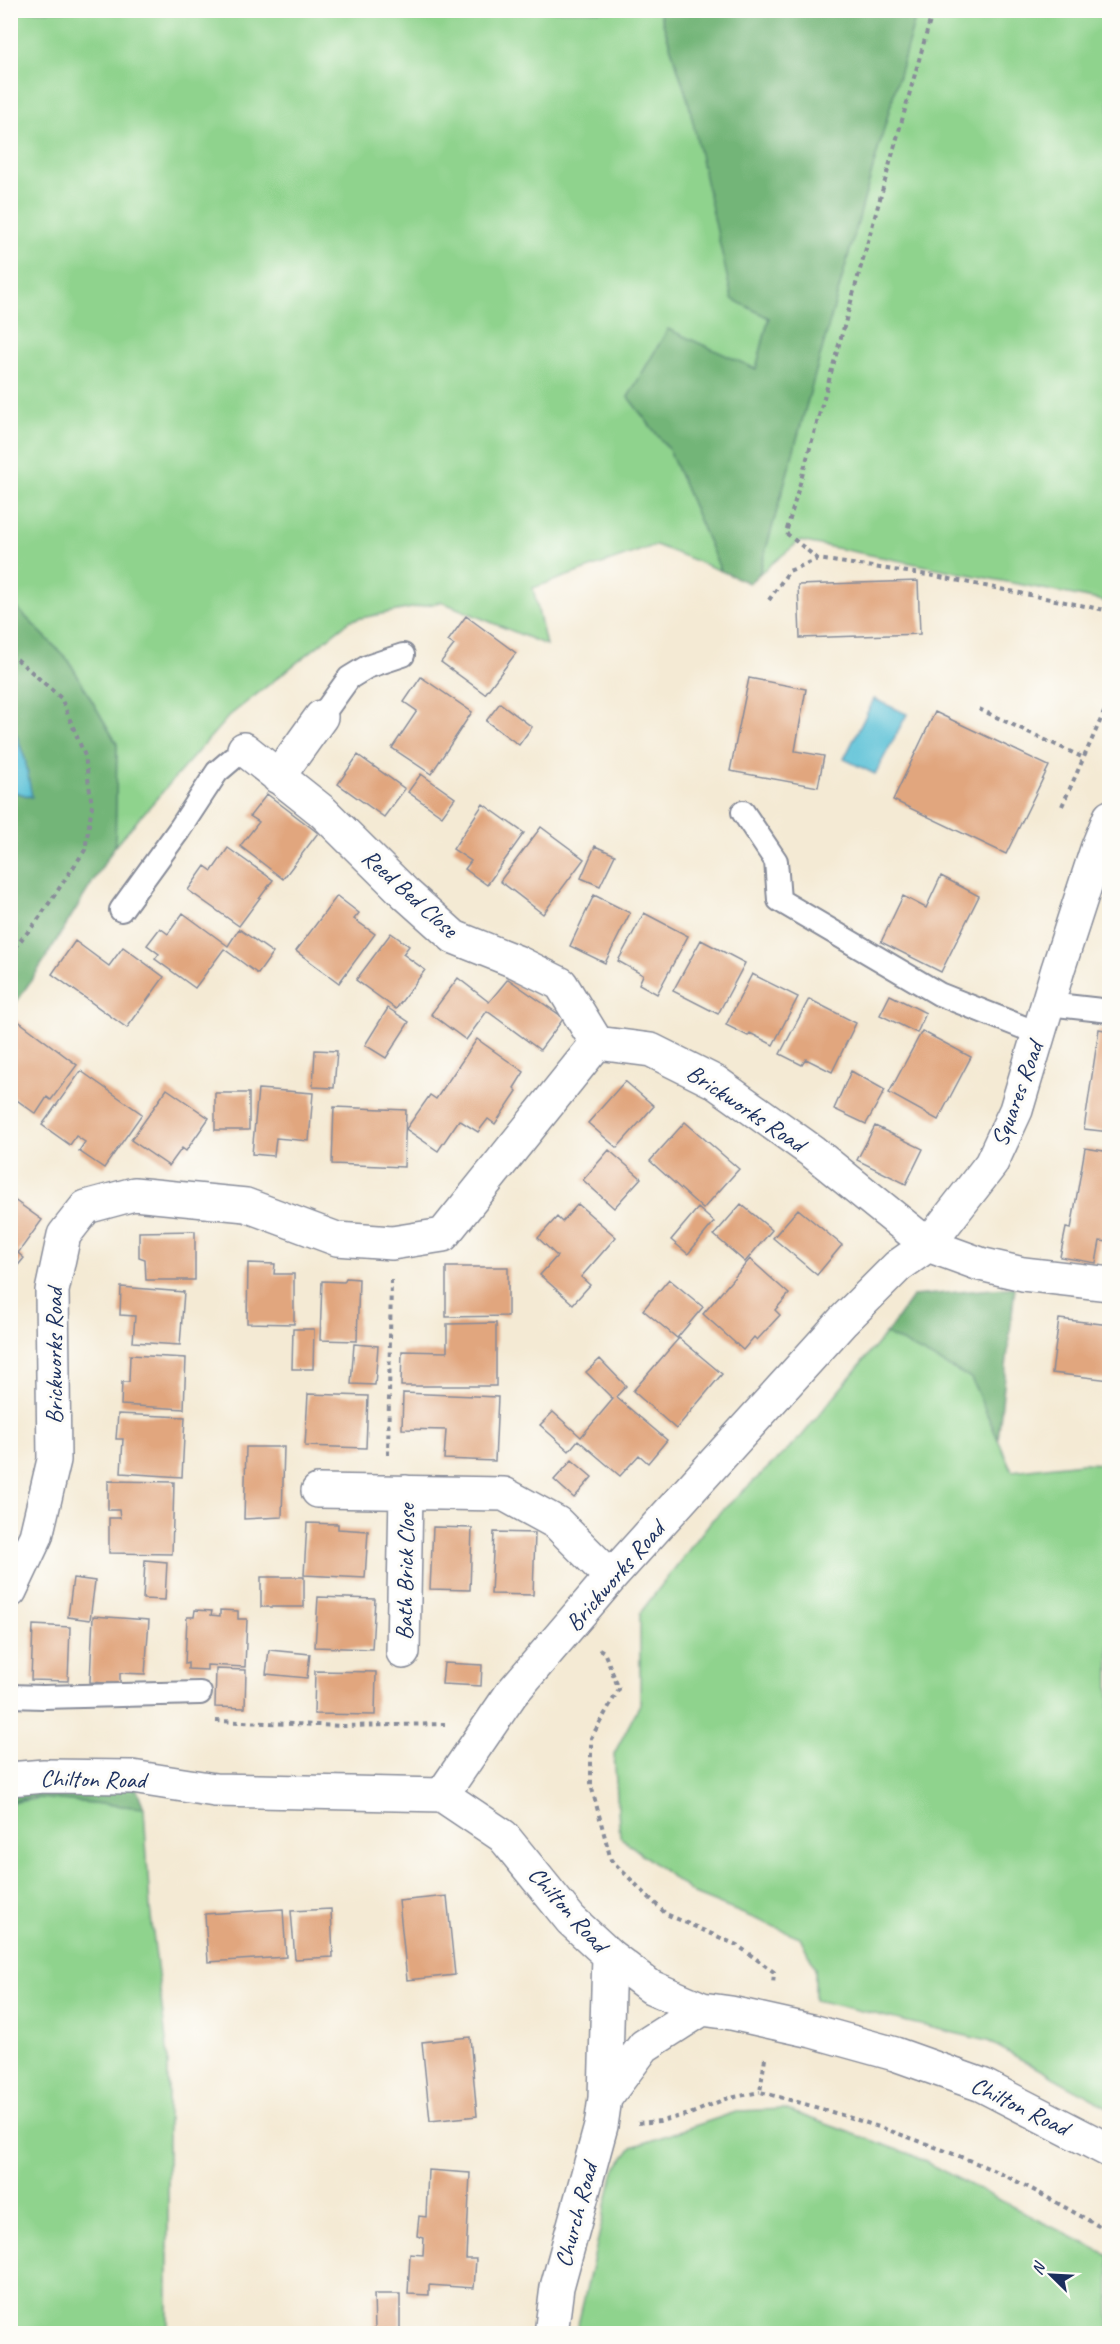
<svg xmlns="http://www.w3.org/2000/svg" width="1120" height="2344" font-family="Caveat,sans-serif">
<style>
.green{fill:#8fd38d;stroke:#558176;stroke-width:1.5}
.forest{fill:#73b578;stroke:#47726b;stroke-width:1.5}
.water{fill:#5ac1d7;stroke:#3a789a;stroke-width:1.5}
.building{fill:#e1a67e}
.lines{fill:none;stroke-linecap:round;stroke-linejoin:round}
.service-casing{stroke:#888c99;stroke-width:26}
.minor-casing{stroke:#888c99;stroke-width:36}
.path{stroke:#888c99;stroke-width:4;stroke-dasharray:4.5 4.5;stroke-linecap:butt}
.service{stroke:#fff;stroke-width:22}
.minor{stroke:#fff;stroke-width:33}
.labels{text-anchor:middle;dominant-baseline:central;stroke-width:6;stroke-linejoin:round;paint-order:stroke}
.street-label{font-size:24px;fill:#1b2f5e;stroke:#fdfcf7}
</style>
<rect width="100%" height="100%" fill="#fdfcf7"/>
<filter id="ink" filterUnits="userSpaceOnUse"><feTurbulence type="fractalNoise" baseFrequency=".0167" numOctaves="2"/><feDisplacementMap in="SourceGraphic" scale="12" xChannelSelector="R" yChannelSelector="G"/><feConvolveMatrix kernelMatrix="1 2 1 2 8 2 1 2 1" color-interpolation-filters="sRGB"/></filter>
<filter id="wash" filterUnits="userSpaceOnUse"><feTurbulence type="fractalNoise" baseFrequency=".008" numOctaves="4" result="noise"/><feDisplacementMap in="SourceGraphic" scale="24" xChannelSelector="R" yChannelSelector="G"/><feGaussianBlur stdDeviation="1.35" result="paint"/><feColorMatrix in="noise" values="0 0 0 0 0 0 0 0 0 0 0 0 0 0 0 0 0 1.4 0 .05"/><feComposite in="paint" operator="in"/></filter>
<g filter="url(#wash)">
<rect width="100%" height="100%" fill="#f4ead4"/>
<!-- green -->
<path class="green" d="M10 11H659L688 100 769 317 756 370 628 397 669 450 721 571 656 545 533 588 546 645 442 602 351 620 229 716 115 846 117 744 69 661 11 602Z
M917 11H1109V602L800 541 759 574Z
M886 1333 971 1378 1012 1471 1081 1463 1109 1464V2108L988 2041 815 2000V1968L800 1937 694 1894 620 1837 614 1754 640 1704V1613L712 1520 801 1437Z
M40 1798 144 1808 150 1908 168 2057V2333H11V1803Z
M784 2109 910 2154 1109 2256V2333H576L614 2171 632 2147 739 2111Z"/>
<!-- forest -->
<path class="forest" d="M659 11H917L759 574 749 583 721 571 669 450 628 397 668 329 756 369 769 318 732 299 688 100Z
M11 602 69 661 117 744 115 846 40 967 11 1010V791L31 797 25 759 11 720Z
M1015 1287 998 1439 971 1378 886 1334 913 1296Z
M132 1777 144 1808 33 1797 11 1802V1779Z"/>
<!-- water -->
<path class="water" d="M874 699 907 714 875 774 844 759Z
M11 720 25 759 32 797 11 791Z"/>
<g id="blocks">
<!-- building -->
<path class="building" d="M918 581 920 634 800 638 798 585Z
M466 616 516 653 485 694 441 662 454 645 448 641Z
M421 677 472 712 431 774 392 748 417 711 404 702Z
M749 678 806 689 795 751 824 756 818 787 730 771Z
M500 703 532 727 519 745 486 721Z
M935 712 1049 766 1006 854 893 800Z
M358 755 405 789 384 817 338 784Z
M421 774 455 798 442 816 408 792Z
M267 794 318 833 283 879 240 846 259 822 250 816Z
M483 804 524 833 487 885 465 869 471 861 453 849Z
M541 827 584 859 543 914 500 881Z
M595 846 615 855 600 886 581 878Z
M228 848 273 880 239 926 188 890 205 866 212 871Z
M941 876 979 896 941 972 881 942 903 896 926 908Z
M594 895 630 913 605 963 570 946Z
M337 896 359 913 354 919 375 934 339 983 296 951Z
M183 913 228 946 239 929 273 953 258 974 224 949 195 988 155 959 159 954 147 945 160 928 168 934Z
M644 913 688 936 657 994 639 984 643 975 618 961Z
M391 933 409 946 403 954 425 970 396 1009 356 980Z
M701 940 745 963 718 1014 673 991Z
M75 941 109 966 123 947 164 977 127 1028 52 974Z
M752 974 798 997 773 1045 750 1033 748 1036 726 1025Z
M458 978 489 1002 508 979 564 1018 540 1050 487 1011 466 1040 431 1014Z
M890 995 926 1013 917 1033 880 1015Z
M809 999 856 1023 832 1072 806 1059 802 1065 780 1054Z
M388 1008 409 1022 386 1058 365 1045Z
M17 1020 77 1065 51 1100 47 1097 36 1114 10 1095V1089L14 1085 10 1082V1028Z
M1099 1029 1110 1031V1132L1084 1129Z
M922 1031 971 1057 938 1120 889 1093Z
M477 1039 524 1072 514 1088 517 1091 495 1124 488 1119 478 1132 459 1120 438 1151 406 1129 430 1095 436 1099Z
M315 1050 337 1051 334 1088 313 1087Z
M81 1071 142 1114 104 1168 79 1151 85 1142 76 1136 70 1145 42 1125Z
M851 1071 885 1090 866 1124 834 1109Z
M625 1081 654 1106 617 1148 588 1123Z
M167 1089 209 1118 186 1151 182 1148 169 1166 131 1140Z
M258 1089 313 1093 309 1141 276 1138 274 1156 252 1154Z
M215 1093H249V1130H215Z
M334 1107 406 1110 404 1167 332 1164Z
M685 1122 739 1169 703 1209 650 1161Z
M875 1126 923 1149 906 1184 857 1160Z
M1085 1148 1110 1152V1239L1109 1242 1100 1241 1096 1263 1060 1257 1066 1228 1071 1229Z
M609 1150 641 1178 614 1208 583 1180Z
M10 1197 42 1220 18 1253 24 1258 10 1275Z
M578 1204 616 1237 581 1277 590 1285 573 1304 540 1275 557 1256 538 1238 557 1217 562 1222Z
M741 1204 772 1230 745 1262 714 1235Z
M698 1208 714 1222 688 1254 671 1240Z
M798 1209 842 1245 817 1275 773 1238Z
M195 1231V1280H146L145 1259 139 1257V1232Z
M750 1259 789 1294 775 1310 780 1315 757 1340 754 1337 743 1350 703 1314Z
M248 1263 275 1264 274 1274H294V1324L247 1323Z
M446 1267H508V1316L446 1317Z
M346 1278 359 1279 357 1341 320 1340 322 1281 344 1282Z
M669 1279 703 1307 677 1338 643 1310Z
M121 1287 184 1292 180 1345 133 1342 135 1316 120 1315Z
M1059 1319 1110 1325V1380L1052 1373Z
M496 1323V1386H401L402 1351 447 1352V1324Z
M293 1329H314L313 1369H292Z
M679 1338 722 1374 676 1429 633 1391Z
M354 1344 378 1346 375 1385 351 1384Z
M130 1355 186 1358 184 1409 121 1405 122 1382H129Z
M600 1359 626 1386 616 1397 667 1440 648 1463 639 1455 620 1476 578 1440 569 1451 540 1425 553 1412 581 1437 613 1399 586 1372Z
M403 1393 498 1397 495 1461 444 1459 446 1430 402 1429Z
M308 1394 368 1396 366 1448 305 1446Z
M118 1414 185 1417 182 1477 121 1473 123 1439H116Z
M246 1447H284L282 1517 244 1519Z
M572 1460 592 1477 574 1498 554 1480Z
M108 1481 174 1482 172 1554 109 1553V1518H120L119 1510H108Z
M307 1523 338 1524V1529L368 1531 365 1578 304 1575Z
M433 1527 472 1528 470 1590 430 1589Z
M494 1532 535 1533 533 1595 491 1594Z
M145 1560 167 1562 165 1600 143 1599Z
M261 1577H304V1607H261Z
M73 1578 95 1581 90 1620 68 1617Z
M318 1597 375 1599 372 1649 315 1647Z
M195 1610 212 1611 211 1615 220 1616V1610L238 1611V1619H247L245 1667 207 1665V1670L188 1669V1663L185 1664 187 1617H194Z
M93 1616 149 1620 145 1674 120 1673V1684L90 1682Z
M33 1625 70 1627 68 1681 31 1680Z
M269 1650 310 1654 307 1678 266 1674Z
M444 1663 482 1665 481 1686 442 1684Z
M216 1669 246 1670 245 1708 215 1707Z
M315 1671 376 1672 375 1715 314 1714Z
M447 1896 455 1975 407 1980 399 1901Z
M283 1909 286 1957 208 1962 205 1914Z
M331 1909 333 1957 295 1959 291 1911Z
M470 2037 477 2116 430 2121 422 2042Z
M428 2170 470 2173 466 2259H476L474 2288 429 2285V2295L408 2294 410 2254 423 2255 424 2238 417 2236 419 2216 426 2217Z
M374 2294H400V2330H443L444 2334H369L375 2330Z"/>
</g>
</g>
<g filter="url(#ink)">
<use href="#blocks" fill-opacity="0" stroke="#888c99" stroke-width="1.5"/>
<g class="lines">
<defs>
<path id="service" d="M321 717 349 678 367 667 403 655
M743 812 776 861 779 900 939 994 1040 1034
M121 910 179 830 217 772 244 749
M1048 1004 1110 1011
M10 1696 43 1697 200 1693"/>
<path id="minor" d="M244 749 322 811 406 894 454 937 517 962 561 984 597 1043
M278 777 321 717
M597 1043 651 1050 715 1082 813 1152 928 1245 980 1264 1023 1274 1110 1284
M318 1491 504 1494 557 1523 611 1577
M10 1591 36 1536 54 1460 52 1291 64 1235 86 1207 134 1194 246 1205 337 1239 392 1243 443 1235 597 1043
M403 1652 406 1492
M10 1779 44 1776 132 1777 215 1790 442 1795 503 1836 571 1920 609 1955 651 1987 702 2009 731 2013 812 2031 895 2054 982 2085 1110 2151
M442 1795 511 1694 611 1577 843 1321 898 1266 928 1245 991 1164 1016 1110 1058 969 1097 849 1110 817
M609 1955 605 2098 644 2046 702 2009
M551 2334 557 2287 601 2126 605 2098"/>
</defs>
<!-- service casing -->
<use href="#service" class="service-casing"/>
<!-- minor casing -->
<use href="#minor" class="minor-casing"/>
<!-- path -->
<path class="path" d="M818 559 786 533 933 10
M769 600 789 571 818 559 935 576 1110 611
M10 653 61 698 85 756 92 806 85 850 37 921 10 953
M979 709 1084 758
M1062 806 1106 708
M388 1455 391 1280
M599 1649 604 1652 619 1689 591 1738V1785L611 1860 666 1914 737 1945 774 1972 773 1985
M216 1721 343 1726 445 1724
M765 2058 760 2092C838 2112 914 2137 988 2168 1030 2186 1070 2211 1110 2232
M638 2123 660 2121 690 2114 725 2099 760 2092"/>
<!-- service -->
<use href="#service" class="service"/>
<!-- minor -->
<use href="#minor" class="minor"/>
</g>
</g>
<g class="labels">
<!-- street labels -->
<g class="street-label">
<text transform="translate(410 893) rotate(42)">Reed Bed Close</text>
<text transform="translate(1017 1094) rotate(-70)">Squares Road</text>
<text transform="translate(746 1108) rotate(34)">Brickworks Road</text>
<text transform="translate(54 1356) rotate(-90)">Brickworks Road</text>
<text transform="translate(405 1572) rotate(-89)">Bath Brick Close</text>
<text transform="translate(615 1576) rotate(-49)">Brickworks Road</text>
<text transform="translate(93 1779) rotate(1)">Chilton Road</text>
<text transform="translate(568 1909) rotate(48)">Chilton Road</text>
<text transform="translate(1020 2106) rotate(26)">Chilton Road</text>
<text transform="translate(576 2215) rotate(-75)">Church Road</text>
</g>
</g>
<!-- margin -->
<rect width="1120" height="2344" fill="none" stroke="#fdfcf7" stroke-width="36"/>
<!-- north arrow -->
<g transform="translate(1051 2275) rotate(294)" stroke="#fdfcf7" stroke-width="4.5" paint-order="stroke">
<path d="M0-4.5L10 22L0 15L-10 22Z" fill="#1b2f5e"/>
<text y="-9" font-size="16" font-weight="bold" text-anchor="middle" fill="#1b2f5e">N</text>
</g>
</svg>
